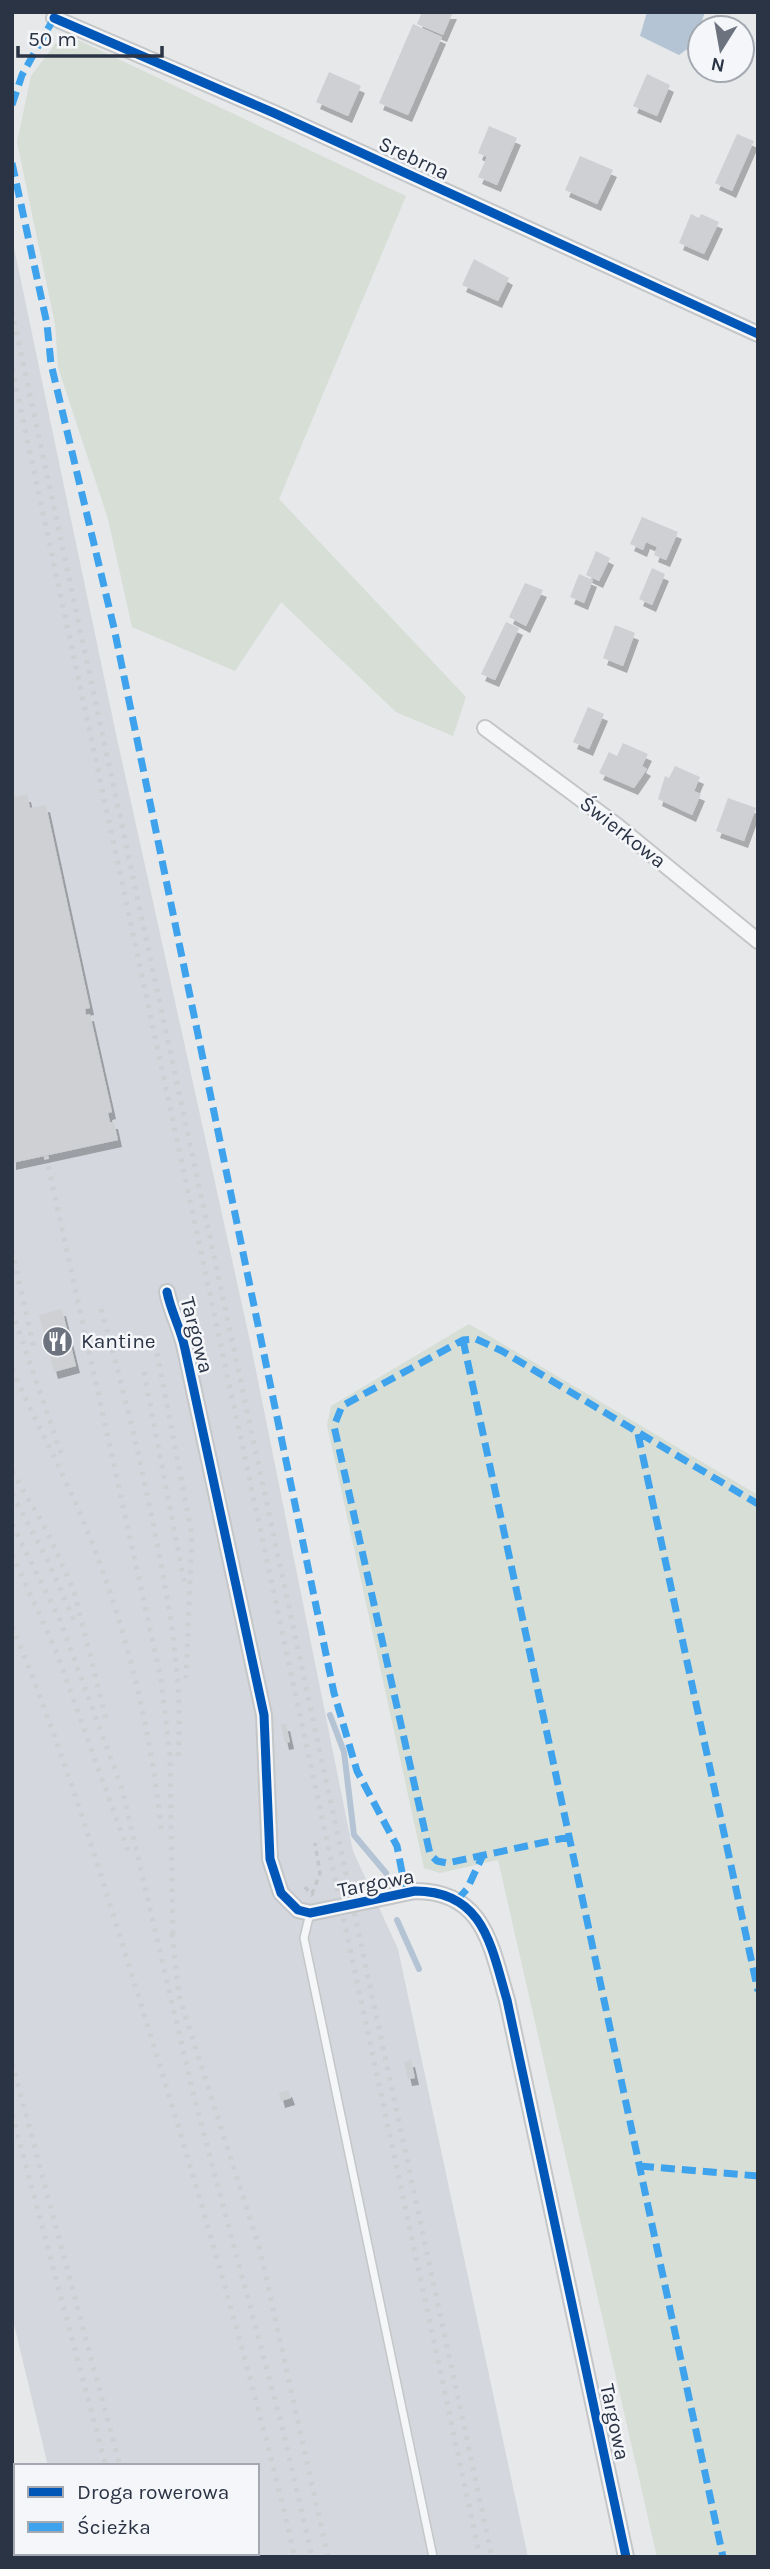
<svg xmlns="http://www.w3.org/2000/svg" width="770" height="2569" font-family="Karla,sans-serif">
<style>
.built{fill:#d4d7dd}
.green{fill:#d6ded6}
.water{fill:#b4c4d5}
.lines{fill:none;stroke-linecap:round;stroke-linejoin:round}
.stream{stroke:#b4c4d5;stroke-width:6}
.building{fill:#ced0d3;filter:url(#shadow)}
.service-casing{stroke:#c4c6c8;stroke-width:10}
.minor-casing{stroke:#c4c6c8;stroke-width:18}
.path{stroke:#c5c6ca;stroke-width:3.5;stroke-dasharray:5 5;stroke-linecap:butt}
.service{stroke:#f5f6f7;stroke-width:7}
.minor{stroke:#f5f6f7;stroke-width:14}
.rail{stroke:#cecfd2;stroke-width:5;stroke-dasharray:3.5 7;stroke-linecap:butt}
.quiet{stroke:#3ea3ec;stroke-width:7;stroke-dasharray:14 7;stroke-linecap:butt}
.cycleway-casing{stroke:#f4f6f9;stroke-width:13}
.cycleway{stroke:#0057b8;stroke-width:9}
.labels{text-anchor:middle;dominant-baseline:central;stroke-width:5;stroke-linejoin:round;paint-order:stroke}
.street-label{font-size:21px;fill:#2b3445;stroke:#f4f6f9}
.poi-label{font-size:21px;fill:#2b3445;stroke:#f4f6f9;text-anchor:start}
</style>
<defs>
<filter id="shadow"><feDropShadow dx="4" dy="7" stdDeviation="0" flood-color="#0004"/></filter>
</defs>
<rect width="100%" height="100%" fill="#e6e8ea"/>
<!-- built -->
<path class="built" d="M12 238 116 734 250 1341 353 1851 398 1949 528 2557H69L68 2553H257V2466H48L12 2316Z"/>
<!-- green -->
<path class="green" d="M74 38 406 196 279 499 466 697 453 736 396 712 281 602 235 671 132 627 108 519 58 367 55 324 17 142 31 76 56 43Z
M469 1324 758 1495V2557H657L498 1860 440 1873 424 1868 327 1425 331 1406Z"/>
<!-- water -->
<path class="water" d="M647 12H705L694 44 679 55 640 36Z"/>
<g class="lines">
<!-- stream -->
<path class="stream" d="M330 1715 344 1752 354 1835 386 1873
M397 1920 419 1969"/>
</g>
<!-- building -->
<path class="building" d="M422 12H453L443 35 417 24Z
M413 24 442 37 408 115 379 103Z
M329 72 361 86 348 116 316 102Z
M647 74 670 85 657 116 633 106Z
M489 126 517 138 497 185 478 177 487 157 478 153Z
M737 134 754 141 732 191 715 183Z
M580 156 613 170 597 204 565 190Z
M691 214 699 218 701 214 719 222 704 254 679 243Z
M474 259 509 278 498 301 462 285Z
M642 517 678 532 666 560 654 555 657 547 646 542 643 550 630 544Z
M596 551 610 558 599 581 586 575Z
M652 568 665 574 652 605 639 599Z
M579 574 593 580 584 603 570 597Z
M525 583 543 590 526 626 509 617Z
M506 622 519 628 495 680 481 674Z
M615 625 635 633 623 666 603 658Z
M588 707 604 714 589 749 573 742Z
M623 743 648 754 642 766 647 769 634 788 599 773 609 752 617 756Z
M675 766 700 777 694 791 701 794 692 815 658 799 665 776 669 778Z
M27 795 30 808 46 805 90 1008 85 1009 86 1015 90 1014 112 1112 108 1113 110 1122H114L118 1140 12 1163V797Z
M728 798 756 808 744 841 716 831Z
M62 1309 76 1366 54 1372 39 1315Z
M286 1724 290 1742 285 1743 281 1725Z
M411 2060 415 2078 408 2079 404 2062Z
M288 2090 291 2098 281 2101 279 2093Z"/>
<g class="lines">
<defs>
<path id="service" d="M310 1913 304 1938 433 2557"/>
<path id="minor" d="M54 18 274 113 758 334
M485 728 616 825 758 941
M167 1292C171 1312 181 1329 185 1349L264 1715 270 1859 281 1893 298 1910 310 1913 415 1891C484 1891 491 1946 507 2000L626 2557"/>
</defs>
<!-- service casing -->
<use href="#service" class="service-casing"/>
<!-- minor casing -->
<use href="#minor" class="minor-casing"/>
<!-- path -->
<path class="path" d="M305 1887 313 1896
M312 1894 320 1873 315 1843"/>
<!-- service -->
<use href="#service" class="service"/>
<!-- minor -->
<use href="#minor" class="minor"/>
<!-- rail -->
<path class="rail" d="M12 311 492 2557
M12 368 480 2557
M46 1156 161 1679 170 1755 173 1941
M12 1250 34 1348
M101 1309C124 1390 143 1470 159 1553 172 1622 183 1689 178 1760
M12 1311 61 1453
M157 1353 192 1535 186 1678
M12 1369C34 1419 61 1468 82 1518 125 1620 151 1727 162 1836
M144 1372 184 1581
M12 1471 47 1531 74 1591 106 1719
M12 1494 46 1557 74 1620
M12 1524 60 1620 122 1789 194 2097 282 2426 312 2557
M12 1554 56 1651 129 1854
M12 1626C63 1748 101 1875 140 2001 197 2185 251 2369 295 2557
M172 1934 179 1996
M179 1996 260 2250 328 2557
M12 2063 120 2466
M12 2114 106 2466
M129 2553 130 2557
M143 2553 144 2557"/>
<!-- quiet -->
<path class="quiet" d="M12 105 22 75 54 18
M12 163 47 324 51 364 114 628 334 1693 357 1771 397 1846 406 1893
M463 1340 723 2557
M638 1434 758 1991
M569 1837 447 1863 437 1861 430 1854 334 1426 342 1406 463 1340 476 1339 502 1351 758 1504
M457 1900 467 1889 483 1855
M640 2166 758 2176"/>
<defs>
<path id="cycleway" d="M54 18 274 113 758 334
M167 1292C171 1312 181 1329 185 1349L264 1715 270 1859 281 1893 298 1910 310 1913 415 1891C484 1891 491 1946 507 2000L626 2557"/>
</defs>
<!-- cycleway casing -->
<use href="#cycleway" class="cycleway-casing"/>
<!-- cycleway -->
<use href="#cycleway" class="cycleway"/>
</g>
<!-- icons -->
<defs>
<symbol id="restaurant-disc" viewBox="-11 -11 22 22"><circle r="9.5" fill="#6c737f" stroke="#f4f6f9"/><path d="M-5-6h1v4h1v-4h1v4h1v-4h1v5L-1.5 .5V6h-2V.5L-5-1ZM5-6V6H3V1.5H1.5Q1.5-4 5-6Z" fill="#fff"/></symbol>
</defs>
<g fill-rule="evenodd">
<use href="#restaurant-disc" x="40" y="1324" width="35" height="35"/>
</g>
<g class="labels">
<!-- street labels -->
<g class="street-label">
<text transform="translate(414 158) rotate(25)">Srebrna</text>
<text transform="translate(623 832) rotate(38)">Świerkowa</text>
<text transform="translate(197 1335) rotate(75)">Targowa</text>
<text transform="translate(376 1883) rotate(-11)">Targowa</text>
<text transform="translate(615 2422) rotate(78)">Targowa</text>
</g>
<!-- poi labels -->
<g class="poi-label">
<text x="81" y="1341">Kantine</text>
</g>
</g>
<!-- border -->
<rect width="770" height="2569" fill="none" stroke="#2b3445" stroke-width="28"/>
<!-- legend -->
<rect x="14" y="2464" width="245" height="91" fill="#f4f6f9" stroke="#a4a8b1" stroke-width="2"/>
<rect x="28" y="2487" width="35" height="10" fill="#0057b8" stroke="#a4a8b1" stroke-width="2"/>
<text x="77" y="2499" font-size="21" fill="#2b3445">Droga rowerowa</text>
<rect x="28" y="2522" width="35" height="10" fill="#3ea3ec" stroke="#a4a8b1" stroke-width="2"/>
<text x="77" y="2534" font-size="21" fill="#2b3445">Ścieżka</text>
<!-- north arrow -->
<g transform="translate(721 49) rotate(191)"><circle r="33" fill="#f4f6f9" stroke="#a4a8b1" stroke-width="2"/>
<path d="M0-5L12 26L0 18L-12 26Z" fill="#6c737f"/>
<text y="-10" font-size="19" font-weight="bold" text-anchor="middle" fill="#2b3445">N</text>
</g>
<!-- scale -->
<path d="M18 46v10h144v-10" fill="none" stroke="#2b3445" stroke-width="3.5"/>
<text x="28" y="46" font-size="21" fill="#2b3445" stroke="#f4f6f9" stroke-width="5" paint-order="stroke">50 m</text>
</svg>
